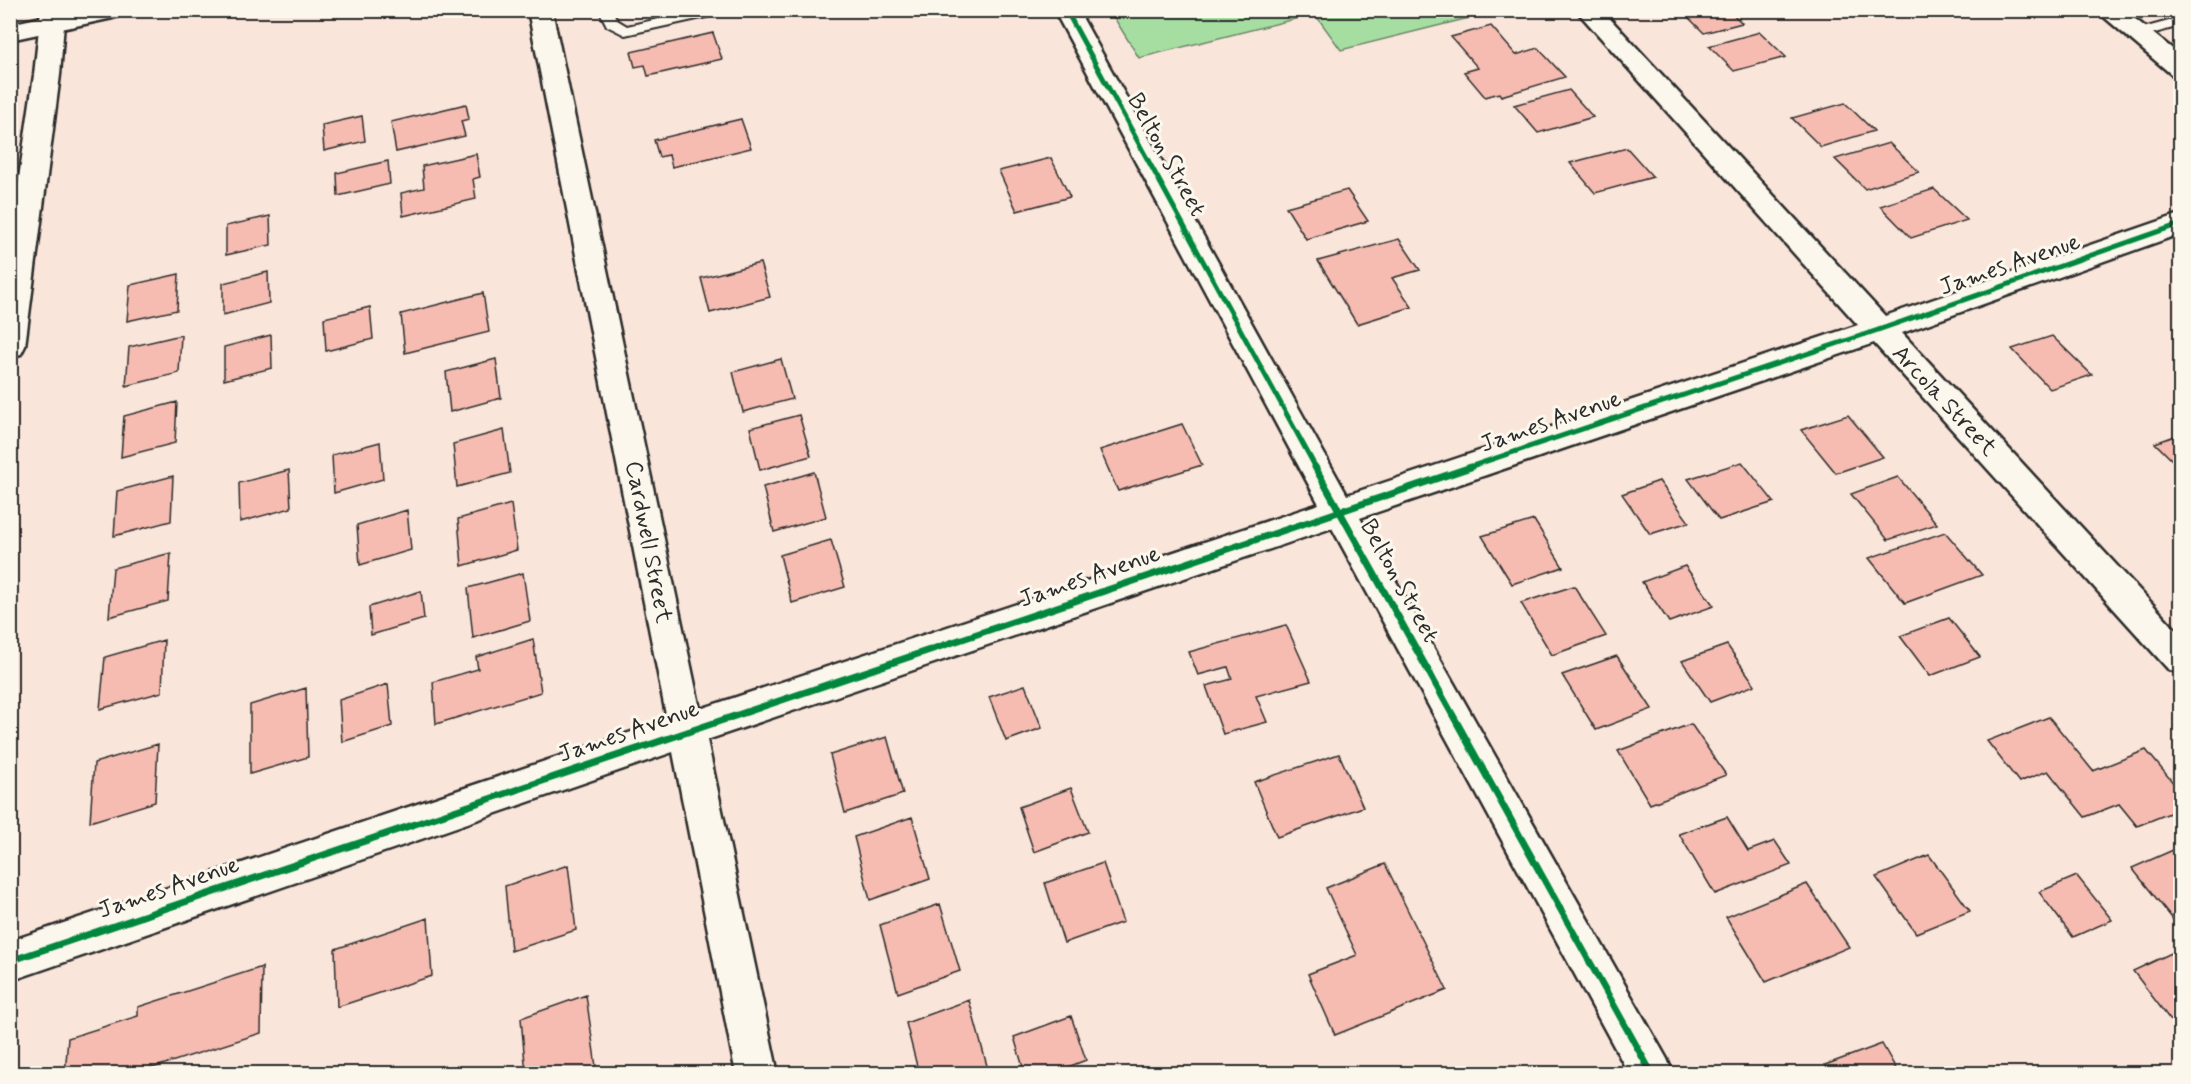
<svg xmlns="http://www.w3.org/2000/svg" width="2191" height="1084" font-family="Mynerve,sans-serif">
<style>
.green{fill:#a6dea2;stroke:#688466;stroke-width:1.5}
.building{fill:#f6bcb1;stroke:#2b2b2b;stroke-width:1.5}
.lines{fill:none;stroke-linecap:round;stroke-linejoin:round}
.service-casing{stroke:#2b2b2b;stroke-width:4}
.minor-casing{stroke:#2b2b2b;stroke-width:5}
.secondary-casing{stroke:#2b2b2b;stroke-width:5}
.service{fill:#fbf7ec;fill-rule:evenodd}
.minor{fill:#fbf7ec;fill-rule:evenodd}
.secondary{fill:#fbf7ec;fill-rule:evenodd}
.cycleway-far1-casing{stroke:#fbf7ec;stroke-width:8}
.cycleway-casing{stroke:#fbf7ec;stroke-width:10}
.cycleway-far1{stroke:#00873e;stroke-width:5}
.cycleway{stroke:#00873e;stroke-width:7}
.labels{text-anchor:middle;dominant-baseline:central;stroke-width:6;stroke-linejoin:round;paint-order:stroke}
.street-label{font-size:24px;fill:#2b2b2b;stroke:#fbf7ec}
</style>
<rect width="100%" height="100%" fill="#fae5da"/>
<filter id="ink" filterUnits="userSpaceOnUse"><feTurbulence type="fractalNoise" baseFrequency=".0167" numOctaves="2"/><feDisplacementMap in="SourceGraphic" scale="12" xChannelSelector="R" yChannelSelector="G"/><feConvolveMatrix kernelMatrix="1 2 1 2 8 2 1 2 1" color-interpolation-filters="sRGB"/></filter>
<g filter="url(#ink)">
<!-- green -->
<path class="green" d="M1110 11H1497L1341 50 1315 14 1139 58Z"/>
<!-- building -->
<path class="building" d="M1681 10H1729L1742 23 1704 33Z
M1491 26 1516 55 1538 48 1565 77 1501 96 1499 93 1485 97 1464 72 1478 68 1451 37Z
M1760 32 1786 57 1734 71 1709 46Z
M713 33 722 59 648 76 645 65 635 67 631 52Z
M1569 90 1593 117 1538 133 1514 105Z
M1845 103 1874 131 1821 147 1792 118Z
M466 104 469 119 461 121 465 136 396 152 391 122Z
M362 116 365 141 324 151 322 125Z
M741 119 751 148 672 167 669 155 659 157 654 140Z
M1889 143 1919 172 1865 189 1835 159Z
M1627 148 1653 177 1595 193 1570 163Z
M476 154 480 177 473 179 476 199 403 216 401 193 424 188 422 166Z
M1051 158 1070 197 1017 211 999 171Z
M388 161 390 184 338 196 337 173Z
M1934 189 1967 220 1911 238 1880 206Z
M1347 190 1368 221 1306 239 1286 207Z
M270 216 271 245 226 255V226Z
M1399 239 1420 270 1392 278 1412 307 1357 324 1318 261Z
M760 263 770 297 710 313 701 278Z
M268 272 269 303 223 315V283Z
M179 274 177 310 127 321 130 285Z
M483 293 489 332 405 353 401 314Z
M370 307 373 339 326 351 324 318Z
M181 335 179 373 126 386 129 347Z
M271 335 272 368 224 380V347Z
M2052 336 2092 375 2050 389 2012 349Z
M496 359 501 398 450 412 446 372Z
M781 359 792 399 743 412 733 372Z
M177 402 175 443 121 457 124 416Z
M799 415 811 456 760 470 750 428Z
M1848 415 1883 457 1836 473 1801 430Z
M1182 424 1202 465 1118 491 1100 450Z
M504 430 510 473 457 487 453 444Z
M2180 434V468L2155 443Z
M380 442 383 479 334 493 332 455Z
M1742 462 1774 502 1719 520 1688 479Z
M289 470 291 508 240 522 239 483Z
M814 472 826 517 774 532 763 487Z
M173 476 171 521 114 536 117 491Z
M1898 477 1937 524 1888 540 1851 494Z
M1659 481 1689 522 1650 534 1622 494Z
M511 504 517 550 462 566 458 519Z
M407 510 411 550 360 565 357 525Z
M1534 520 1563 567 1512 584 1482 536Z
M1945 532 1982 575 1905 603 1869 558Z
M831 540 845 587 792 603 780 555Z
M171 553 168 601 109 617 113 568Z
M1685 566 1714 606 1669 622 1642 582Z
M523 573 530 621 473 638 468 588Z
M1574 586 1606 636 1552 655 1521 603Z
M421 591 424 619 371 635 369 607Z
M1949 618 1980 657 1930 676 1900 636Z
M1286 625 1311 681 1256 696 1267 722 1223 734 1206 686 1232 679 1228 667 1198 675 1189 652Z
M533 639 541 692 436 724 433 682 478 669 476 657Z
M164 640 162 692 100 709 105 657Z
M1727 645 1755 685 1710 702 1682 661Z
M1617 656 1652 709 1596 730 1562 675Z
M388 684 392 726 342 742 339 700Z
M1025 685 1042 728 1006 741 989 697Z
M306 688 308 757 250 774V705Z
M2049 717 2093 771 2146 750 2180 791V809L2137 826 2119 804 2085 817 2048 771 2019 782 1987 741Z
M1691 724 1726 775 1650 804 1618 751Z
M887 737 903 794 845 813 830 755Z
M158 744 155 802 90 822 94 763Z
M1339 754 1363 807 1277 837 1254 782Z
M1071 788 1088 832 1034 852 1019 807Z
M912 817 930 879 870 900 854 837Z
M1727 817 1748 851 1775 841 1791 865 1715 894 1679 834Z
M2180 847V928L2132 868Z
M1929 855 1970 911 1916 933 1876 877Z
M1103 863 1123 922 1064 943 1045 883Z
M1385 864 1447 990 1335 1035 1308 974 1357 955 1326 888Z
M568 865 576 930 511 951 505 886Z
M2077 876 2112 920 2073 937 2039 892Z
M1807 884 1849 947 1766 982 1726 917Z
M940 904 960 971 898 993 880 925Z
M428 918 432 976 337 1007 335 949Z
M2180 949V1033L2133 971Z
M262 967 261 1033 143 1071V1074H65L68 1038 138 1016V1007Z
M586 995 596 1067 579 1074H526L521 1018Z
M969 1000 989 1073 919 1074 906 1023Z
M1071 1016 1086 1060 1050 1074H1025L1014 1037Z
M1882 1044 1899 1074H1830L1825 1065Z"/>
<g class="lines">
<defs>
<path id="service" d="M599 10H612L617 20 627 26 699 10H726L720 14 625 35 607 26Z
M2180 18V26L2137 38 2130 34 2132 31Z"/>
<path id="minor" d="M41 10H65L60 75 25 346 21 354 10 357V240L34 75Z
M528 10H552L700 709 1319 504 1054 10H1078L1347 495 1858 325 1576 10H1602L1885 316 2180 214V234L1902 333 2180 634V674L2168 669 1874 343 1360 518 1667 1059 1673 1074H1629L1332 528 707 740 778 1074H736L673 752 10 981V941L667 720Z"/>
<path id="secondary" d="M74 10H125L122 15 113 18 10 40V24Z
M2096 10H2124L2180 55V76L2171 74Z"/>
</defs>
<!-- service casing -->
<use href="#service" class="service-casing"/>
<!-- minor casing -->
<use href="#minor" class="minor-casing"/>
<!-- secondary casing -->
<use href="#secondary" class="secondary-casing"/>
<!-- service -->
<use href="#service" class="service"/>
<!-- minor -->
<use href="#minor" class="minor"/>
<!-- secondary -->
<use href="#secondary" class="secondary"/>
<defs>
<path id="cycleway-far1" d="M1066 10 1316 468
M1466 468 1878 330 2180 224"/>
<path id="cycleway" d="M1315 467 1652 1074
M10 961 1471 467"/>
</defs>
<!-- cycleway-far1 casing -->
<use href="#cycleway-far1" class="cycleway-far1-casing"/>
<!-- cycleway casing -->
<use href="#cycleway" class="cycleway-casing"/>
<!-- cycleway-far1 -->
<use href="#cycleway-far1" class="cycleway-far1"/>
<!-- cycleway -->
<use href="#cycleway" class="cycleway"/>
</g>
</g>
<g class="labels">
<!-- street labels -->
<g class="street-label">
<text transform="translate(1166 155) rotate(61)">Belton Street</text>
<text transform="translate(2010 265) rotate(-19)">James Avenue</text>
<text transform="translate(1944 401) rotate(47)">Arcola Street</text>
<text transform="translate(1551 422) rotate(-19)">James Avenue</text>
<text transform="translate(648 542) rotate(79)">Cardwell Street</text>
<text transform="translate(1090 577) rotate(-19)">James Avenue</text>
<text transform="translate(1399 581) rotate(61)">Belton Street</text>
<text transform="translate(629 732) rotate(-19)">James Avenue</text>
<text transform="translate(169 888) rotate(-19)">James Avenue</text>
</g>
</g>
<!-- margin -->
<rect width="2191" height="1084" fill="none" stroke="#fbf7ec" stroke-width="36"/>
<rect x="18" y="18" width="2155" height="1048" fill="none" stroke="#2b2b2b" stroke-width="2" filter="url(#ink)"/>
</svg>
